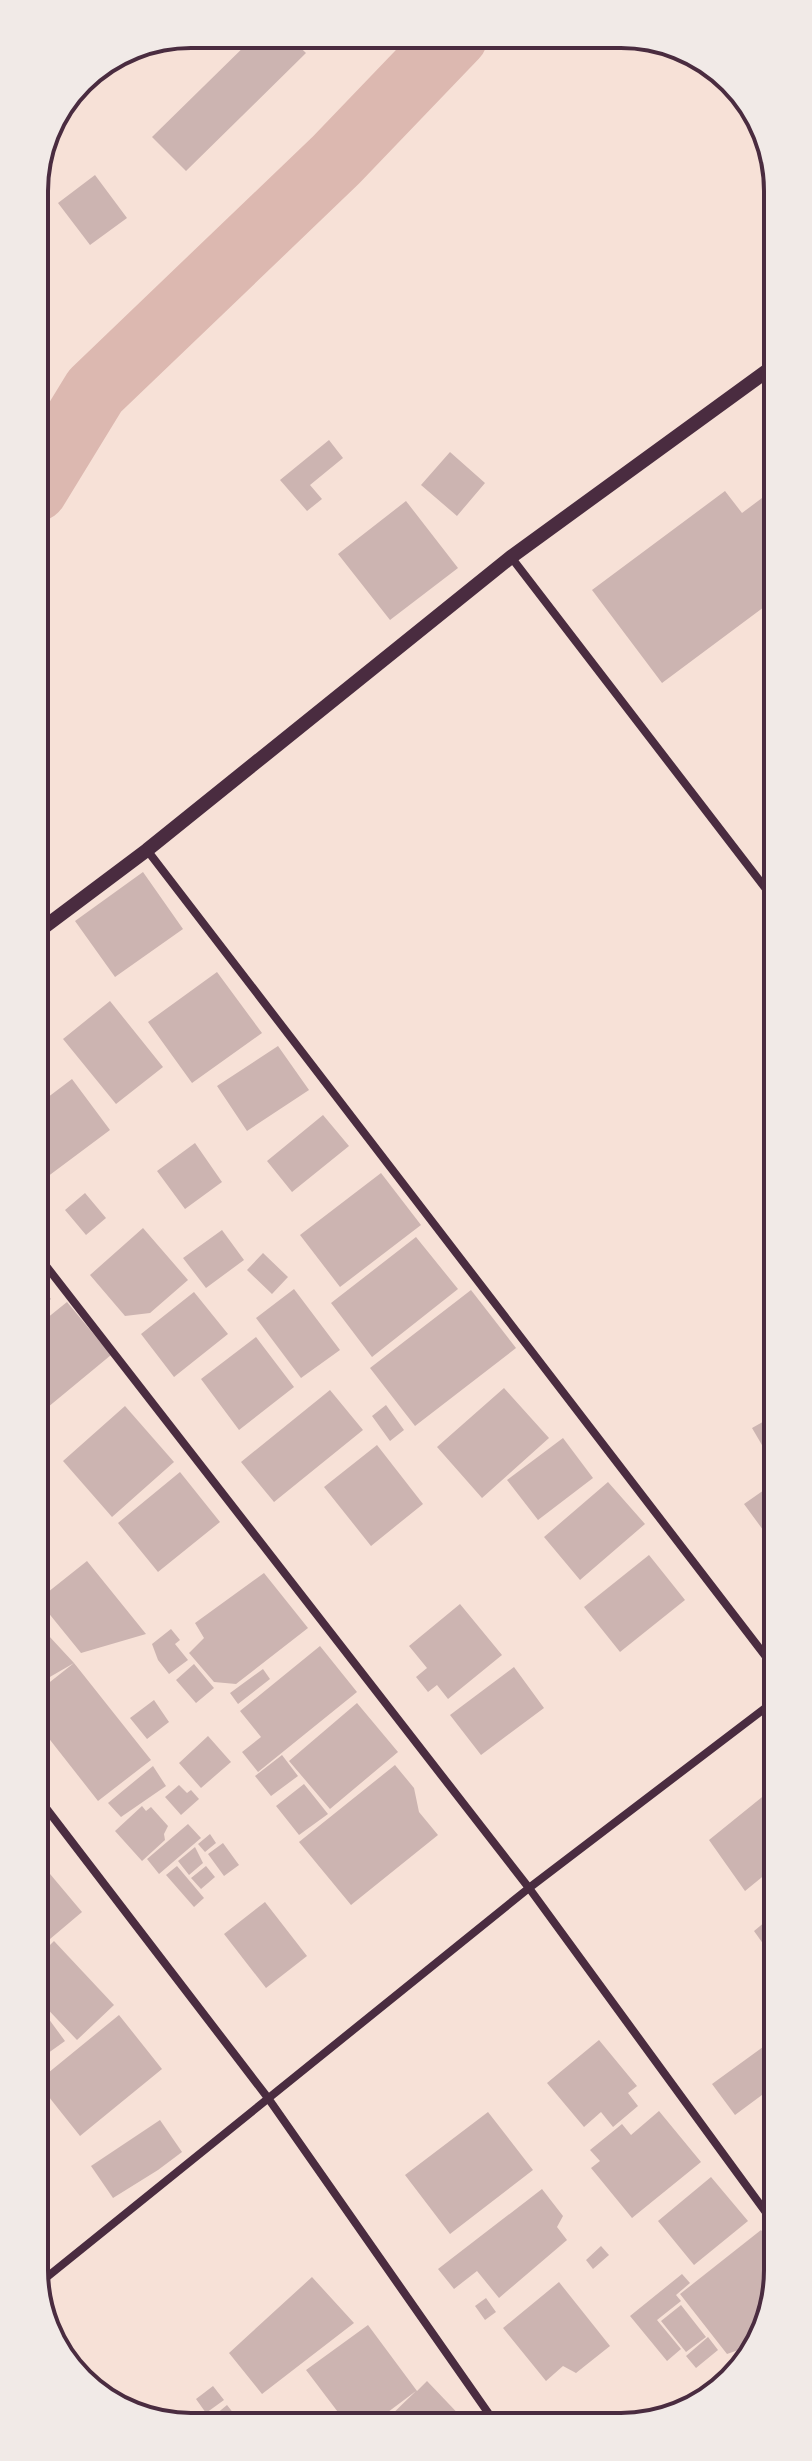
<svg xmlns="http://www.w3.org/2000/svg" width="812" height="2461" font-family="Jost,sans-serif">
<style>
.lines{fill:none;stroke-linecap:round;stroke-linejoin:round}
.river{stroke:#dcb8b0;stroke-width:66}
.building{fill:#ccb4b1}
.minor{stroke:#4a2c40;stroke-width:8}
.tertiary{stroke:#4a2c40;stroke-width:14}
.rim{fill:none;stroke:#4a2c40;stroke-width:4}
</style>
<rect width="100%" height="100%" fill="#f7e1d7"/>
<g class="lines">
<!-- river -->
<path class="river" d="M35 489 95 391 336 160 455 36"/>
</g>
<!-- building -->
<path class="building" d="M257 34 287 35 306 53 186 171 152 137Z
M95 175 127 218 90 245 58 203Z
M329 440 343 458 310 485 322 499 307 511 280 480Z
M450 452 485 483 457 516 421 485Z
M725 491 742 513 766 495 775 507 776 598 662 683 592 590Z
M406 501 458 568 390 620 338 554Z
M143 872 183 929 115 977 75 921Z
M217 972 262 1033 192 1083 148 1022Z
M110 1001 163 1067 116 1104 63 1039Z
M278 1046 309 1090 247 1131 217 1086Z
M72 1079 110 1130 43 1180 36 1170 35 1107Z
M323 1115 349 1146 292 1192 267 1161Z
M195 1143 222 1182 185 1209 157 1171Z
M381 1173 421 1225 340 1287 300 1235Z
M85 1193 106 1218 86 1235 65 1210Z
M143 1228 188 1280 150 1313 125 1316 90 1275Z
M222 1230 244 1260 206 1288 183 1258Z
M416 1237 458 1289 372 1357 331 1303Z
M263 1253 288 1277 272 1294 247 1270Z
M36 1281 51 1299 36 1311Z
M294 1289 340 1350 301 1378 256 1318Z
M471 1290 516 1348 415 1426 370 1368Z
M194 1292 228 1334 174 1377 141 1334Z
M67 1302 111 1355 36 1417V1327Z
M256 1337 294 1387 239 1430 201 1379Z
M504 1388 549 1438 482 1498 437 1447Z
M330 1390 363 1430 274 1502 241 1462Z
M386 1405 404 1430 390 1441 372 1416Z
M125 1406 174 1462 112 1517 63 1461Z
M777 1414V1446L766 1452 752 1428Z
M563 1438 593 1478 538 1520 507 1480Z
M377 1445 423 1504 371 1546 324 1487Z
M180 1472 220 1522 158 1572 118 1523Z
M777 1481V1549L744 1504Z
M608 1482 645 1524 580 1580 544 1537Z
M649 1555 685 1600 620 1652 584 1607Z
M87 1561 146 1634 81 1653 38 1600Z
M264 1573 308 1628 236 1684 214 1682 189 1653 204 1638 195 1623Z
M460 1604 502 1655 448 1699 437 1685 428 1692 416 1677 427 1668 409 1646Z
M36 1622 74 1663 36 1685Z
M171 1629 180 1640 175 1644 188 1660 169 1674 158 1660 152 1644Z
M320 1646 357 1692 258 1772 242 1752 261 1737 240 1711Z
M74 1663 151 1760 98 1801 36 1722V1693Z
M194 1664 214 1688 196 1703 176 1680Z
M514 1667 544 1708 481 1755 450 1715Z
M263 1669 270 1679 238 1704 230 1693Z
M154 1700 169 1722 147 1739 130 1718Z
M357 1703 398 1752 330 1809 289 1761Z
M208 1736 231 1762 201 1788 179 1763Z
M282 1755 298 1776 271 1796 255 1776Z
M395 1765 414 1788 419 1812 438 1835 351 1905 299 1842Z
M153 1766 166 1786 121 1817 108 1803Z
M304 1784 328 1814 299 1835 276 1806Z
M179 1785 187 1793 191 1790 199 1799 181 1815 165 1797Z
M777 1785V1865L745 1891 709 1840Z
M142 1806 146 1811 151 1807 168 1826 164 1834 165 1840 142 1861 115 1831Z
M188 1824 201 1838 159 1874 147 1859Z
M210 1834 216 1843 205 1852 198 1844Z
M223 1843 239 1865 224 1876 208 1854Z
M195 1847 203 1863 189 1875 178 1861Z
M177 1866 204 1898 194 1907 166 1875Z
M206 1866 215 1877 201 1889 191 1878Z
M45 1868 82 1912 37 1950 36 1875Z
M265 1902 307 1956 266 1988 224 1934Z
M777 1912V1963L754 1931Z
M54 1941 114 2005 77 2040 37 1998V1958Z
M37 2003 65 2041 37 2061Z
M119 2015 162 2069 80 2136 37 2082Z
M599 2040 637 2086 628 2093 638 2106 613 2127 601 2112 584 2127 547 2083Z
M767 2044 777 2058V2084L735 2115 712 2084Z
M659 2111 701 2162 632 2218 591 2168 600 2161 590 2150 622 2124 631 2135Z
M488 2112 533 2170 450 2234 405 2175Z
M160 2120 182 2152 158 2170 113 2198 91 2166Z
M711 2177 748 2221 694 2265 658 2221Z
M542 2189 563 2216 557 2227 567 2240 499 2298 477 2271 454 2289 438 2269Z
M761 2230 778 2250V2280L750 2346 727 2354 680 2294Z
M601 2246 609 2255 593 2269 586 2260Z
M682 2274 690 2283 676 2295 681 2301 657 2320 681 2349 667 2361 630 2316Z
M312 2277 354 2323 262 2394 229 2353Z
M559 2282 610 2346 576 2373 563 2366 546 2381 503 2328Z
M486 2298 496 2312 485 2320 475 2306Z
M681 2305 706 2337 686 2352 661 2321Z
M368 2325 417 2391 427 2381 468 2424H382L416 2391 372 2424H347L306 2370Z
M708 2337 718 2350 696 2368 686 2356Z
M213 2386 224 2400 206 2413 196 2399Z
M130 2397 140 2413 120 2403Z
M227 2405 242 2424H204Z"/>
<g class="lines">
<!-- minor -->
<path class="minor" d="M73 92 109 60
M511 557 776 902
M147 850 777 1671
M36 1253 529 1888 778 2229
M36 1795 268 2098 496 2424
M37 2285 529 1888 777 1699"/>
<!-- tertiary -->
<path class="tertiary" d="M35 934 147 850 511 557 775 365"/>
</g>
<!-- crop -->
<path d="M0 0H812V2461H0ZM191 48H621A143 143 0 0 1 764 191V2270A143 143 0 0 1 621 2413H191A143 143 0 0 1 48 2270V191A143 143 0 0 1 191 48Z" fill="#f1eae7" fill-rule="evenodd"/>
<path class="rim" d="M191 48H621A143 143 0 0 1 764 191V2270A143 143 0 0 1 621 2413H191A143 143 0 0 1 48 2270V191A143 143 0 0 1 191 48Z"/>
</svg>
